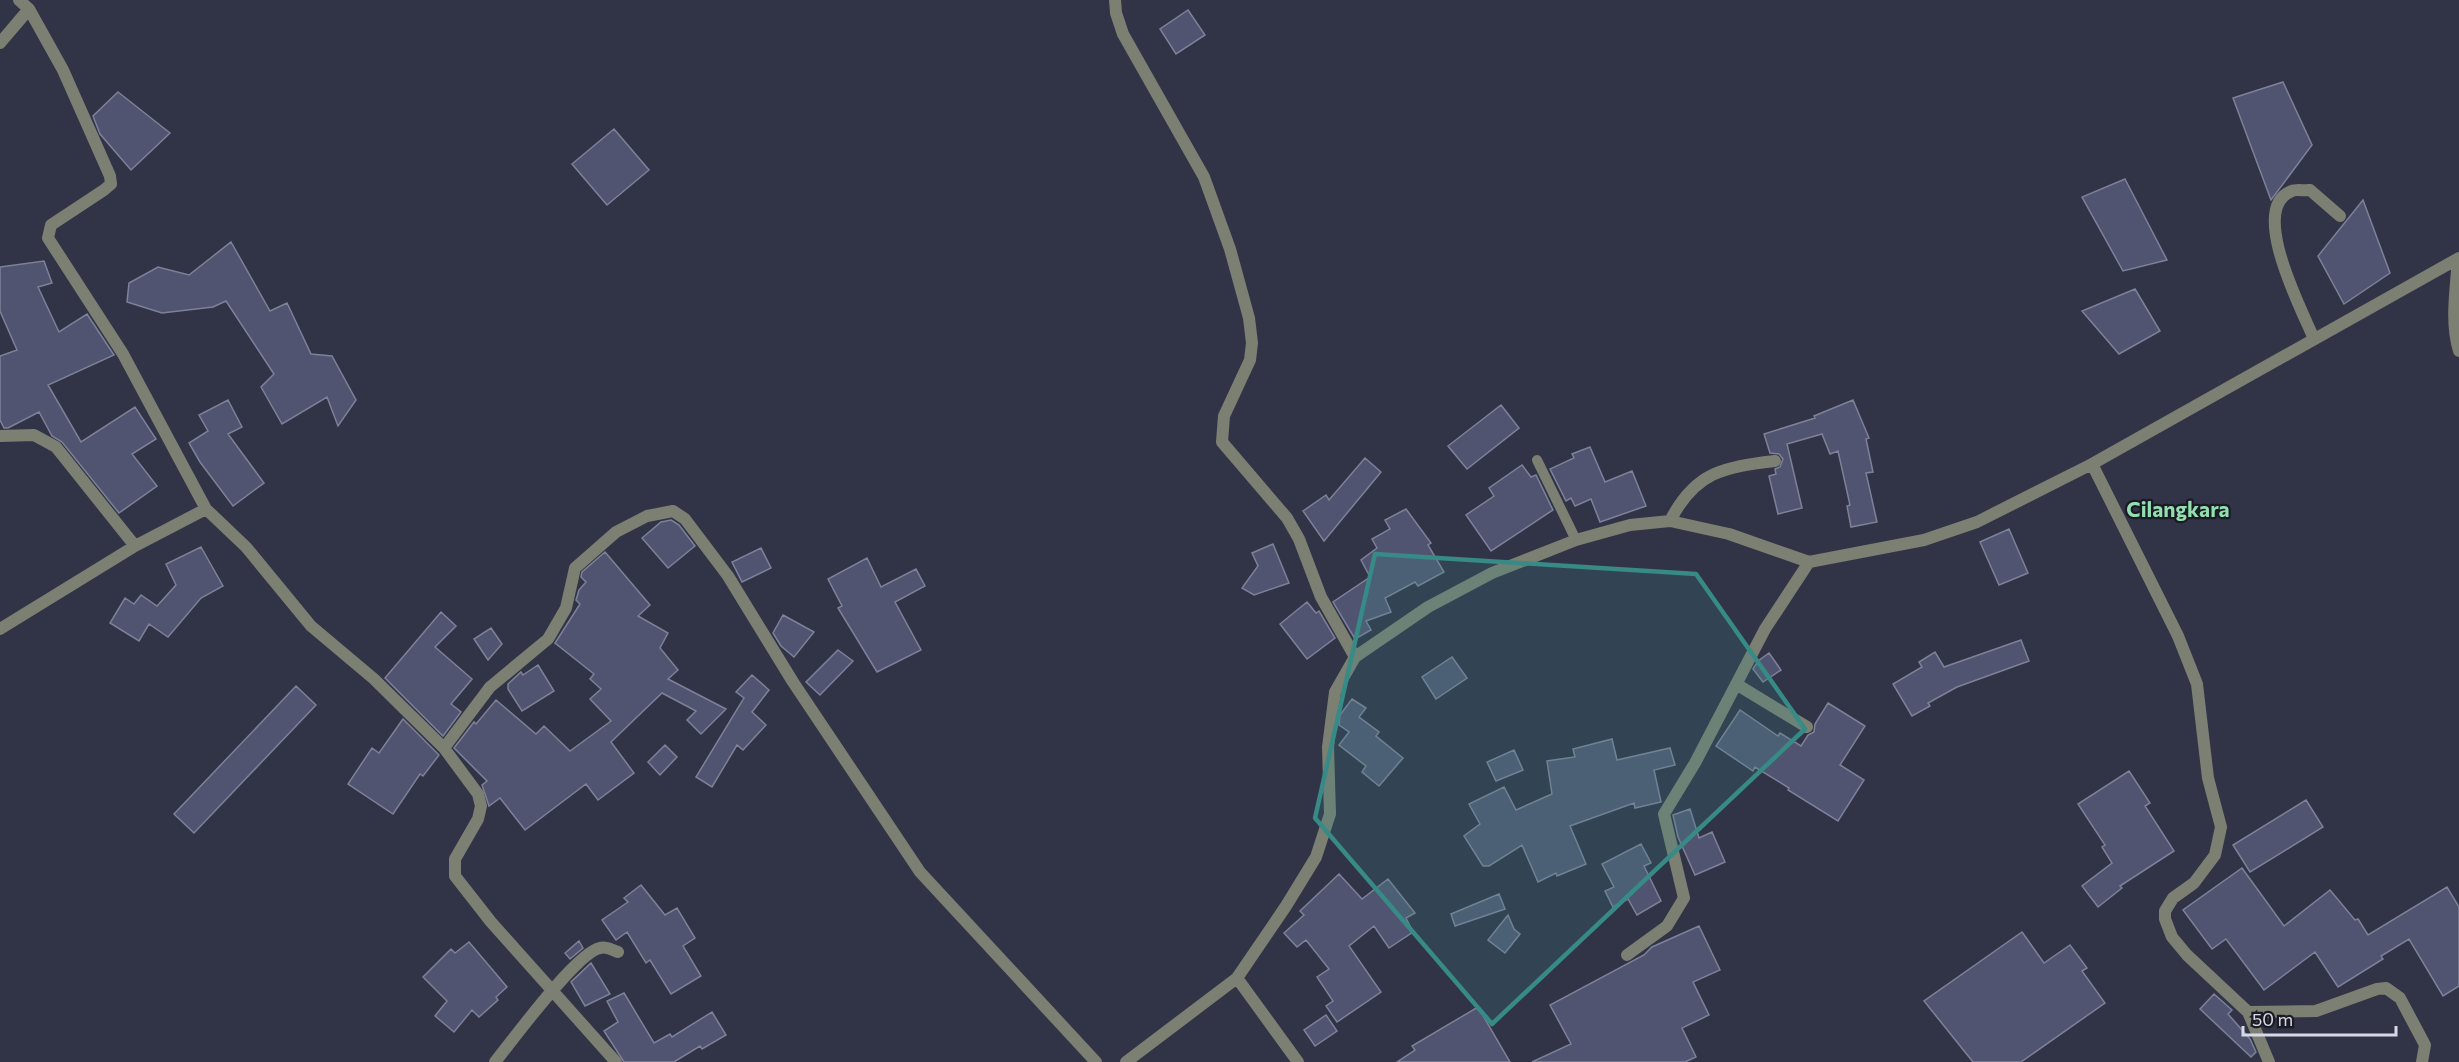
<svg xmlns="http://www.w3.org/2000/svg" width="2459" height="1062" font-family="Commissioner,sans-serif">
<style>
.building{fill:#515471;stroke:#7e8198;stroke-width:1.5}
.lines{fill:none;stroke-linecap:round;stroke-linejoin:round}
.lane{stroke:#7b8072;stroke-width:10}
.street{stroke:#7b8072;stroke-width:12}
.marked{fill:#378a86;fill-opacity:0.2;stroke:#378a86;stroke-width:4.5;stroke-linejoin:round}
.labels{text-anchor:middle;dominant-baseline:central;stroke-width:4.5;stroke-linejoin:round;paint-order:stroke}
.quarter-label{font-size:21px;font-weight:bold;fill:#93dfb0;stroke:#1a1b24}
</style>
<rect width="100%" height="100%" fill="#313346"/>
<!-- building -->
<path class="building" d="M1188 10 1205 35 1176 54 1160 29Z
M2283 82 2312 145 2271 200 2233 98Z
M118 92 170 133 131 170 100 134 93 116Z
M614 129 649 170 607 205 572 164Z
M2125 179 2167 260 2123 271 2082 197Z
M2363 200 2390 273 2344 304 2318 256Z
M231 242 270 311 287 303 311 354 332 356 356 400 338 426 327 397 282 424 261 387 274 374 226 301 213 307 162 313 127 302 129 283 158 267 189 275Z
M44 261 52 283 38 287 59 332 87 314 114 355 48 385 81 442 135 407 156 439 132 454 157 486 119 513 62 442 52 436 39 412 8 428H4L0 420V356L17 350 0 311V267Z
M2135 289 2160 331 2119 354 2082 311Z
M228 400 242 427 228 434 264 483 233 506 200 462 189 443 208 431 199 415Z
M1853 400 1869 438 1866 439 1873 472 1866 473 1877 522 1851 527 1847 506 1850 505 1838 451 1830 454 1822 434 1787 444 1802 508 1778 514 1769 476 1776 474 1775 469 1780 467 1783 459 1779 454 1770 453 1764 434 1815 418 1814 416Z
M1501 405 1519 428 1467 469 1448 446Z
M1590 447 1605 482 1632 471 1646 506 1600 522 1591 499 1575 506 1571 498 1566 501 1550 469 1574 458 1572 454Z
M1365 458 1381 472 1324 541 1303 511 1326 495 1329 500Z
M1522 465 1531 477 1536 475 1553 510 1491 551 1466 515 1494 496 1489 488Z
M1406 509 1431 543 1428 545 1444 572 1418 586 1415 582 1385 598 1391 612 1366 621 1371 630 1355 639 1333 602 1370 577 1361 560 1377 548 1372 539 1390 529 1385 520Z
M671 520 679 525 695 546 668 568 642 538 661 522Z
M2009 529 2028 573 1999 585 1980 542Z
M1273 544 1289 583 1254 595 1242 588 1258 566 1252 553Z
M201 547 223 586 201 598 168 637 149 624 139 641 110 623 125 598 134 604 141 595 157 606 176 585 166 564Z
M761 548 771 568 742 582 732 562Z
M605 552 650 605 638 616 668 633 660 648 678 670 668 679 726 709 701 734 687 720 696 711 662 693 611 742 634 773 598 800 586 784 525 830 500 798 489 806 482 785 487 781 454 748 474 722 476 724 496 700 536 734 544 726 570 751 611 721 590 699 601 689 590 679 594 674 555 643 580 604 576 600 579 590 586 582 581 577 582 572Z
M867 558 881 587 916 569 925 586 895 602 921 650 877 672 838 608 842 606 828 579Z
M1307 602 1316 613 1319 611 1335 638 1307 659 1280 624Z
M441 612 456 626 435 647 472 679 451 704 461 712 443 736 385 678Z
M783 615 814 632 794 657 781 646 773 633Z
M491 628 502 644 488 660 474 639Z
M2021 640 2029 661 1957 687 1928 703 1930 706 1912 716 1893 684 1922 667 1919 662 1935 652 1944 667Z
M838 650 853 661 820 695 806 682Z
M1769 653 1781 670 1763 682 1753 669 1758 661Z
M1452 657 1467 678 1436 699 1422 677Z
M538 665 554 691 522 711 508 689V684L521 672 523 675Z
M752 675 769 690 752 712 766 725 743 750 737 745 712 787 696 777 744 698 736 692Z
M296 686 316 705 194 833 174 814Z
M1352 699 1366 708 1359 717 1379 732 1376 736 1403 758 1379 786 1362 772 1366 766 1339 745 1349 732 1339 725 1340 715Z
M1828 703 1865 726 1840 765 1864 780 1838 821 1788 790 1789 788 1755 767 1753 771 1716 746 1740 710 1778 736 1780 733 1801 746 1808 735 1814 732 1815 724Z
M403 719 439 755 423 776 420 774 393 814 348 784 372 748 379 753Z
M1612 739 1617 760 1670 748 1675 765 1654 770 1661 802 1635 808 1634 803 1570 826 1586 864 1557 876 1556 873 1538 882 1522 845 1489 866H1483L1464 836 1480 824 1469 804 1504 787 1516 810 1552 794 1547 761 1575 757 1573 749Z
M665 745 677 757 660 775 648 762Z
M1514 750 1523 770 1496 781 1487 762Z
M2129 771 2150 803 2145 806 2174 851 2120 886 2122 888 2098 907 2082 886 2112 863 2102 847 2105 845 2078 804Z
M2306 800 2323 827 2250 872 2233 845Z
M1690 809 1699 838 1712 832 1725 862 1695 875 1678 837 1673 815Z
M1641 844 1651 863 1644 866 1661 901 1637 915 1628 899 1613 907 1605 891 1614 887 1602 864Z
M2242 868 2284 926 2330 890 2355 920 2358 919 2368 935 2447 887 2459 907V986L2443 996 2409 939 2381 956 2383 959 2338 987 2315 952 2264 990 2226 939 2212 949 2183 910Z
M1339 874 1362 899 1388 879 1415 913 1406 918 1413 932 1389 948 1374 926 1349 946 1381 992 1337 1022 1326 1006 1333 1001 1317 977 1329 969 1306 940 1297 947 1284 933 1304 915 1300 911Z
M641 885 665 915 677 908 695 938 683 946 701 976 671 994 650 960 646 963 627 932 616 940 602 920 628 902 624 898Z
M1499 894 1505 909 1455 926 1451 914Z
M1508 915 1514 929 1520 934 1505 953 1488 940Z
M1699 926 1720 970 1693 982 1709 1015 1682 1028 1696 1057 1685 1062H1532L1571 1044 1550 1005 1644 955 1652 947Z
M2022 932 2044 963 2070 945 2087 968 2082 971 2105 1003 2021 1062H1973L1924 1001Z
M579 941 583 948 570 959 565 953Z
M469 942 507 987 496 997 498 1000 479 1017 472 1010 454 1032 435 1016 447 1001 423 977 451 949 455 953Z
M591 963 610 994 585 1006 571 982Z
M624 993 654 1043 670 1034 672 1037 712 1012 726 1035 702 1049 700 1046 674 1062H624L604 1031 618 1022 607 1001Z
M2214 994 2232 1010 2228 1014 2250 1039 2256 1052 2251 1057 2200 1009Z
M1478 1007 1510 1062H1397L1415 1050 1412 1046Z
M1326 1015 1337 1031 1315 1046 1304 1030Z"/>
<g class="lines">
<!-- lane -->
<path class="lane" d="M1537 460 1576 540"/>
<!-- street -->
<path class="street" d="M19 0 29 9 63 70 110 176 111 184 104 190 51 225 48 238 123 354 206 509
M1115 0 1116 13 1123 34 1204 177 1230 249 1249 318 1252 343 1250 360 1224 416 1222 442 1287 518 1299 539 1321 597 1355 657
M0 43 29 9
M2458 259C2456 288 2450 323 2459 351
M2314 339C2303 312 2247 207 2292 191 2296 189 2305 191 2310 190L2340 216
M0 436 34 435 56 447 135 546
M2092 464 2178 636 2197 684 2208 778 2221 827 2215 855 2194 883 2173 898 2165 911V919L2172 937 2187 955 2248 1012 2269 1062
M1670 521C1695 472 1723 467 1775 461
M0 629 135 546 206 509 246 547 311 626 374 679 444 748 478 794 481 806 478 819 455 859V876L491 922 616 1062
M1736 684 1807 727
M444 748 490 687 548 639 566 608 575 568 616 532 647 516 673 511 685 519 728 576 793 682 920 872 1096 1062
M1627 955 1667 926 1684 898 1664 814 1695 763 1765 629 1809 562
M1237 978 1298 1062
M2248 1012 2316 1011 2377 989 2386 988 2400 998 2425 1045 2422 1062
M495 1062C512 1041 577 952 600 948 606 946 612 950 618 952
M1126 1062 1237 978 1286 906 1316 857 1330 814 1328 747 1335 692 1355 657 1428 607 1492 573 1576 540 1630 525 1670 521 1729 534 1809 562 1924 540 1977 522 2092 464 2459 258"/>
</g>
<!-- marked area -->
<path class="marked" d="M1375 554 1696 574 1805 729 1492 1024 1315 818Z"/>
<g class="labels">
<!-- quarter labels -->
<g class="quarter-label">
<text x="2178" y="508">Cilangkara</text>
</g>
</g>
<!-- scale -->
<path d="M2243 1026v9h153v-9" fill="none" stroke="#d7d9e6" stroke-width="3"/>
<text x="2252" y="1026" font-size="18" fill="#d7d9e6" stroke="#1a1b24" stroke-width="4.5" paint-order="stroke">50 m</text>
</svg>
